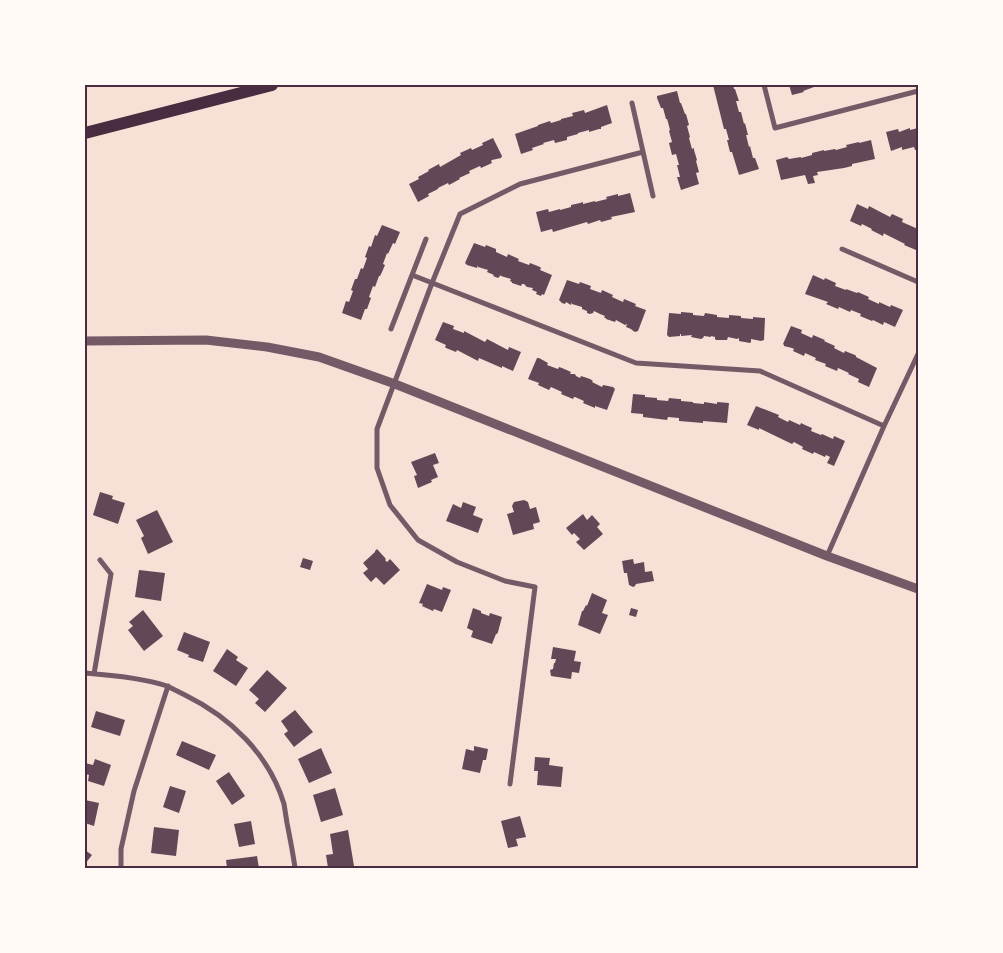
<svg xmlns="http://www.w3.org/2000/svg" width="1003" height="953" font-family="Montserrat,sans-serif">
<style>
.building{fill:#644757}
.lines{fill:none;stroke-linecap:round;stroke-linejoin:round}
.minor{stroke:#755966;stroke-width:5}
.tertiary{stroke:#755966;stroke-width:9}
.motorway{stroke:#4a2c40;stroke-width:12}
.neatline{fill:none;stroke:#4a2c40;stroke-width:2}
</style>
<rect width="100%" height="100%" fill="#f7e1d7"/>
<!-- building -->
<path class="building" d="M713 85H733L734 89H735L739 101H736L739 112H741L744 124 745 123 748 135H746L749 147 750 146 753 158H755L759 169 739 175 732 152H730L727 140H729L726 129H724Z
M789 85H814V87L803 91 804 92 792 95Z
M677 91 680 103H681L685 114H686L689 125 687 126 690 137 689 138 692 149 694 148V150L697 160 696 161 699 172 696 173 699 184 681 190 677 177H680L677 165H679L676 154 672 155 669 143 672 142 669 131 670 130 668 122 667 119H666L663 108H661L657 98V96Z
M607 105 612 123 601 127V129H599L589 132V130L578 133V134L567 137V140L555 143 554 140 543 143 544 144 532 148 533 150 521 154 515 134 538 126V125L550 121 551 123 561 120V119L573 116 572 113 584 110 585 113Z
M910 128V130L918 128V149L915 150 914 147 902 150V147L891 151 886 132 898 129 899 132Z
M493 138 502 156 501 158 492 160 491 161 492 163 481 168 480 166 469 171 470 173 459 178 460 179 449 185 448 183 438 188V189L428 194 429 196 418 202 409 184 419 179 418 177 429 171 428 170 439 164 440 167 461 155 460 153 471 148 472 150 483 145 482 143Z
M871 140 875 159 852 164V166L844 168 817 172 818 175 813 176 815 183 808 184 805 175 781 180 776 160 787 157 789 159 801 157V158L812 155V153L824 150V151L835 149 836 150 847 147 846 145 859 142V143Z
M630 193 635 212 611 217 612 219 601 222 600 220 588 224 587 222 553 232 552 229 541 232 536 212 548 209 549 212 560 209V210L571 207V205L580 203 583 202V204L595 201V202L607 199 606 197 618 194V196Z
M857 204 868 209 869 206 890 217 892 214 903 219 902 222 918 229V248H917L916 250 904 245 905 244 885 234 884 233 883 236 871 230 872 229 862 224 861 226 850 221Z
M382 225 400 232 395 244 393 243 388 254 387 253 383 264 385 265 382 272 380 276H379L375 287 373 286 369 297 371 298 367 309H365L361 320 342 313 346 301 349 302 353 291 351 290 355 279H357L361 268 363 269 367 258 365 257 369 246 371 247 375 235 377 236Z
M474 243 485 247 486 245 496 249V252L507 257 508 254 510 255 519 259 518 261 529 265 530 263 540 267 541 268 540 270 552 275 544 295 542 294 541 296 536 294 537 292 532 290 533 288 527 287 524 284H522L521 286 512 283V282L510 281 511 279 501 276V275L498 278 493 276 494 275 487 272 488 270 478 267V265L477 268 467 265 465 263Z
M813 275 824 280 825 278 836 283 835 286 846 290V289L857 293 858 292 860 293 869 297 868 299 879 304V302L890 307 891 305 903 310 895 327 884 322 883 325 873 320 872 321 860 316 861 314 851 310 850 312 839 307 838 309 826 304 828 302 805 294Z
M567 280 579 284 580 282 591 286 590 289 601 293 602 290 613 295 612 297 623 302 624 299 636 304 635 306 646 310 638 331 635 332 632 330 631 329 626 327 627 324 625 325 616 320 615 322 606 319V318H604L605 316 600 314 594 311 593 313 590 314 587 313V311L582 309V307L572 304V302L571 305 566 302 565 304 562 303 559 300Z
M681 312 693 313V315L704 316 705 313 717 315V317L729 318V315L741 316V318L753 319V317L765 318 764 340 761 341 751 339V342L750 343 739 341V338L737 339 728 337 727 340H716L715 339V337L711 336V337L704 336 703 338 701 339 691 337 692 335 681 336V334H680V336L669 337 667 335 669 313 681 314Z
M443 322 454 326 453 329 464 333V331L485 342 487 339 508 350 509 347 521 352 513 371 502 366V368L479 358 478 361 457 350 456 352 446 348 445 347 446 345 435 340Z
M791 326 802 330 801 333 812 338 813 335 825 340 824 341 835 346 834 348 844 353 845 351 855 355 856 356V357L877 368 869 387 858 382 859 379 848 374 849 373 838 368 837 371 825 366 826 364 815 360 816 358 805 353 804 356 793 351 794 349 792 348 784 346V345L783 344Z
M537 358H539L548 363 547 365 558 369 559 367 562 368 571 372 570 374H575L576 376 580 378 581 376 590 379 593 381 592 382 602 387 603 385 613 387 615 389 607 410 595 406V408L583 403 584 401 575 397H574L573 399 561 394 562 392 551 387 549 390 538 385 539 383 528 379Z
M633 394 645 395V397L657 398V400L668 401 669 398 679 399H681V401L693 402V403L704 404V402L717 404V402L729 403 727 423 703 421V423L679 421V418L668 417 667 420 643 417V414L631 413Z
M756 406 779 415 778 417 788 422 789 420 800 425 801 423 805 425 812 428 811 431 821 435 822 434 833 439 834 436 845 441 834 466 827 463 830 457 826 455 825 457 814 452 813 454 802 449 803 447 794 442 792 444 759 428V430L747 425Z
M435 453 439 463 433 465 438 477 431 480 432 482 418 488 414 476 417 475 411 462Z
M100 492 113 496 112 499 125 503 118 524 93 515Z
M524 500 528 502 530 509 536 507 540 522 533 524 534 529 513 535 507 514 514 512 512 506 514 502Z
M463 502 476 507 473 515 483 519 478 533 446 521 453 504 461 508Z
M157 510 173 542 148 554 141 538 144 536 136 520Z
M583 514 587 520 592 515 600 524 597 527 603 534 584 550 576 542 580 539 574 533 572 535 566 528Z
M377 549 386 559 385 560 387 562 390 559 400 570 384 585 376 577 371 582 363 573 368 569 363 563 375 552V551Z
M303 558 313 561 310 570 300 567Z
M633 559 634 564 644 562 645 572 652 571 654 581 636 584 635 586 633 587 629 585 627 573H624L622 561Z
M139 570 165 573 161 601 135 597Z
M427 584 442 590 443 587 451 590 442 612 434 609 433 611 422 606 423 604 419 603Z
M592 593 607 600 602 613 608 615 600 634 578 625 582 611H583L586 605 587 606Z
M473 608 481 611V613L489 616 490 613 502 617 498 632 497 634H496L492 644 471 637 473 631 467 628Z
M631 608 638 610 636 617 629 615Z
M143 610 163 636 144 651 128 630 133 626 129 622Z
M184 632 210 642 203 662 188 657 189 655 177 650Z
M553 647 576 651 574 661 581 662 579 673 572 672 571 679 551 676 550 670 553 669 554 663H555L556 659H551Z
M227 649 238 657 236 660 248 668 236 686 213 671Z
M267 670 287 688 265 712 255 703 259 699 249 690Z
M295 710 313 732 294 747 284 734 288 731 281 721Z
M96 711 125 720 120 736 91 727Z
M182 741 216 755 209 770 176 755Z
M474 746 488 749 486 760H483L480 773 462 769 466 749 474 751Z
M321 748 332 773 309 783 298 759Z
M535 757 550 758 549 765 563 767 561 787 537 785 538 771H534Z
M95 759 111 765 104 786 88 781 89 775 85 774V763L93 765Z
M229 772 245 796 232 805 216 781Z
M170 786 186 791 179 813 163 807Z
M335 788 343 815 321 822 313 795Z
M85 800 99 803 94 826 85 823Z
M520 816 526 837 516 839 518 846 508 848 501 821Z
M251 821 255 844 239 847 234 824Z
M154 827 179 830 176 856 151 853Z
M348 830 354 866 344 868H328L326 855 333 854 330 834Z
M85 850 92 855 85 864Z
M257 856 259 868H227L226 860Z"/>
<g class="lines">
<!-- minor -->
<path class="minor" d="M764 85 775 128 918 91
M632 103 653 196
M842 249 918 282
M412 275 636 363 760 371 884 426
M391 329 426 239
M827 556 884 426 918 354
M85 673C111 675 143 678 167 686 173 689 179 692 185 695 230 717 269 754 284 804 285 810 286 817 287 823 290 838 293 853 295 868
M94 674 111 574 100 560
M510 784 535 587 505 581 457 562 418 540 390 505 377 468V429L432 283 460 214 520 184 643 152
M121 868V849L134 791 168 686"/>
<!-- tertiary -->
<path class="tertiary" d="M85 341 206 340 267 347 319 357 395 384 827 556 918 589"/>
<!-- motorway -->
<path class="motorway" d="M85 133 272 85"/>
</g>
<!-- border -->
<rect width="1003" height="953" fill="none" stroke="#fffaf5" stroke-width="172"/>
<rect x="86" y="86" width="831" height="781" class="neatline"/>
</svg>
